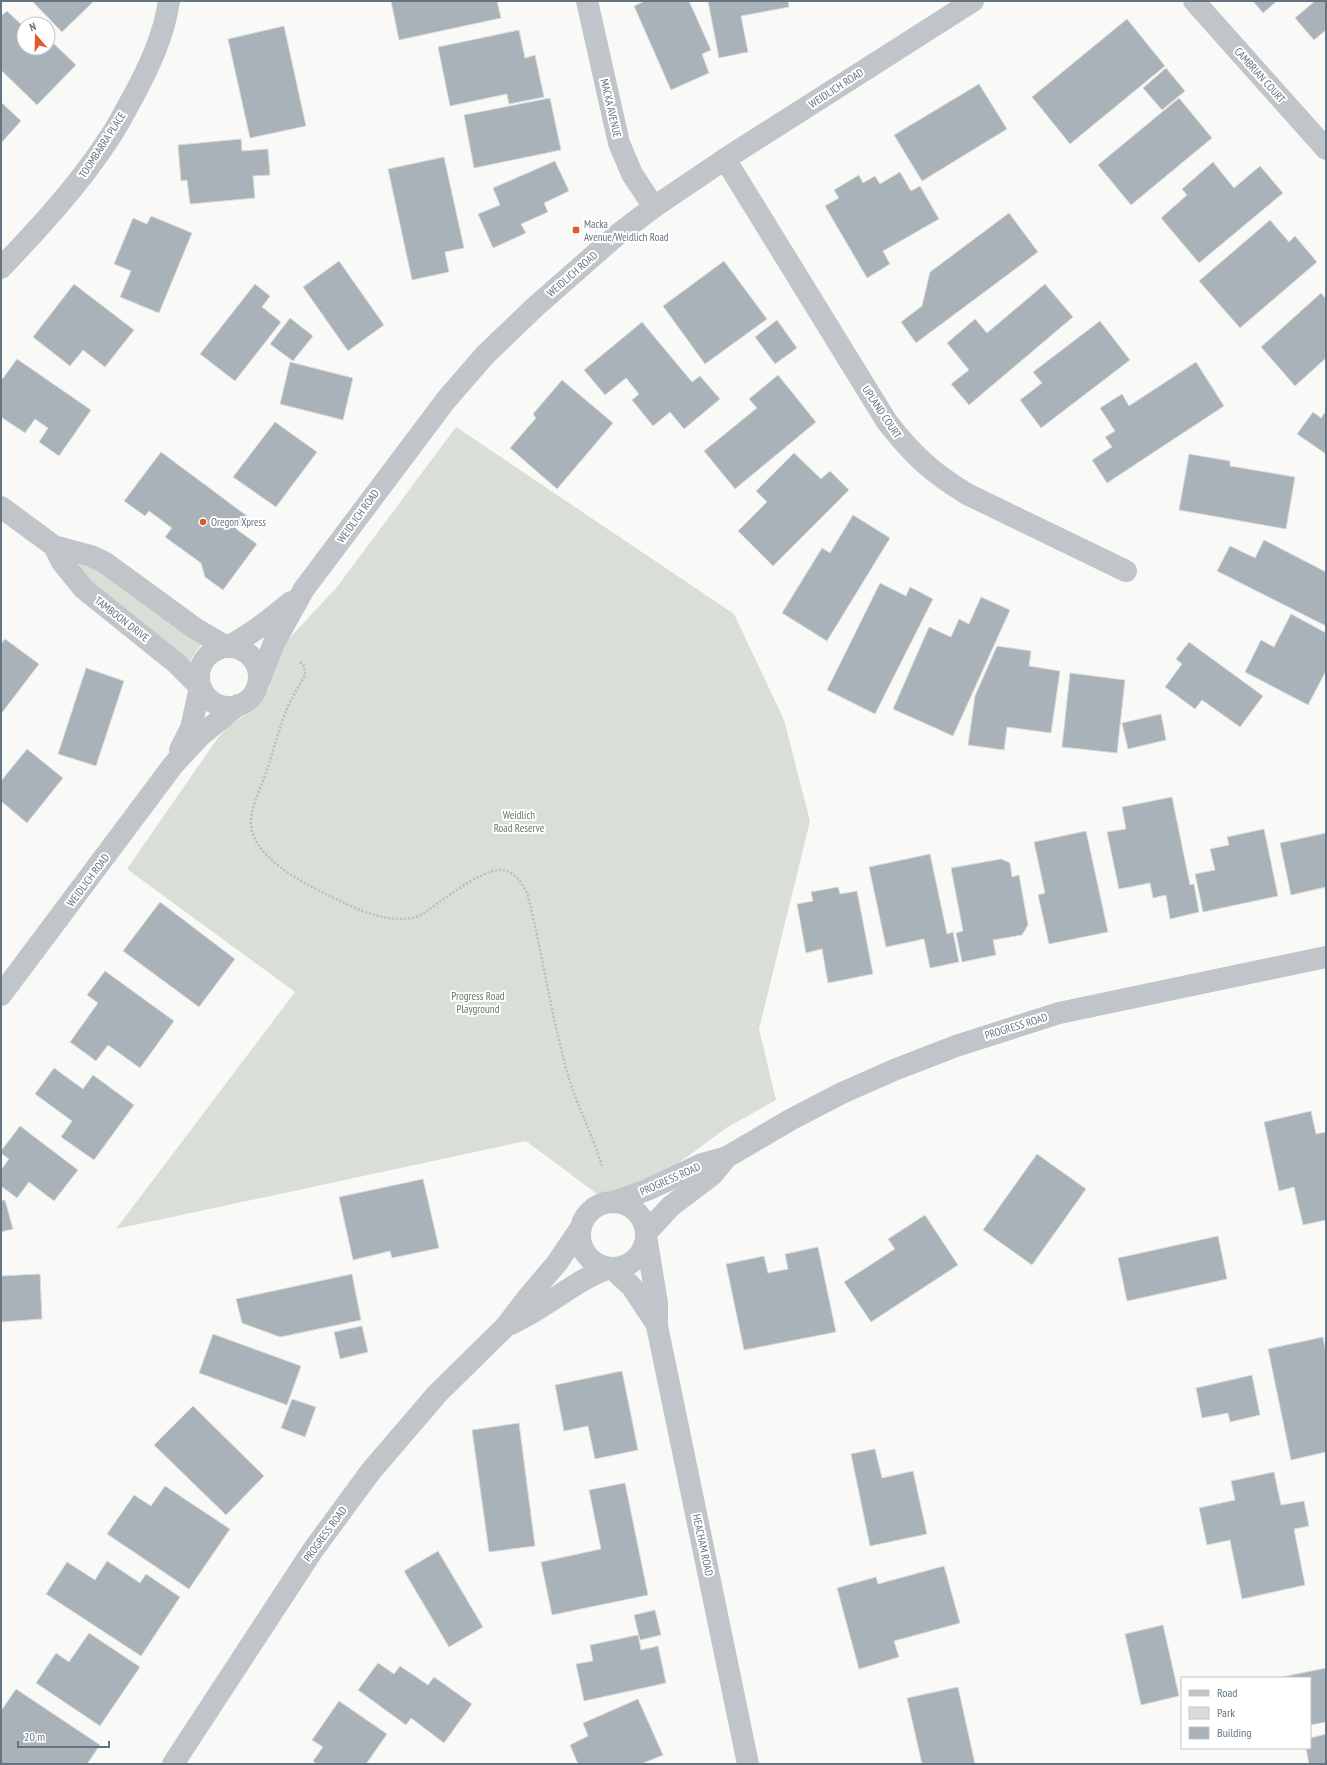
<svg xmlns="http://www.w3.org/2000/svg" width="1327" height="1765" font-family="'PT Sans Narrow',sans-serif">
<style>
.green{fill:#d9ded6}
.building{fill:#a9b2b8;stroke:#dbdbd9}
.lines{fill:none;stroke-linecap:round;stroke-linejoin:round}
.path{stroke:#babec1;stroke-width:2.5;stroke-dasharray:2 2;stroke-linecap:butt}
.minor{stroke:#c0c5c9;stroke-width:22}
.tertiary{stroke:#c0c5c9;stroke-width:22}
.poi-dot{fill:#e2592e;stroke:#fff;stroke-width:1.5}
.labels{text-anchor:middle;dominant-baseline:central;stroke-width:4;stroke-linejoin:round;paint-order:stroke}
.street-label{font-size:11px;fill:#647481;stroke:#fff}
.poi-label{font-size:11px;fill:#647481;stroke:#fff;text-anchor:start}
.park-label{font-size:11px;fill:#677a63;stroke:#fff}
</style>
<rect width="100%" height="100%" fill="#f9f9f7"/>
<!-- green -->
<path class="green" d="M456 427 734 614 784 720 810 821 759 1029 776 1100 726 1128 687 1157 659 1175 610 1192 597 1194 526 1141 116 1229 295 992 127 869 217 739 228 727 259 705 264 699 269 689 275 662 284 644 337 587Z
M88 561 205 641 196 651 188 664 82 578 77 568 80 564Z"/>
<!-- building -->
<path class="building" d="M32 1H94L62 32Z
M391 1H497L501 18 399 40Z
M645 1H689L711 50 702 54 709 73 671 90 634 6Z
M708 1H788L789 7 741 16 748 52 719 58Z
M1253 1H1277L1263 13Z
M1315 1H1326V30L1314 40 1295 18Z
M7 11 24 27V48H48V38L76 65 37 105 1 70V16Z
M1127 19 1165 66 1070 144 1032 97Z
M284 26 306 126 250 138 228 39Z
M519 30 525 58 535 55 544 97 509 104 507 94 450 106 438 47Z
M1166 68 1185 91 1162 110 1143 88Z
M979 84 1007 129 922 181 894 135Z
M550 98 561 150 474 168 464 115Z
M1179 98 1212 138 1131 205 1098 165Z
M1 102 21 121 1 143Z
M241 139 242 151 268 149 270 175 253 176 255 198 190 204 187 180 181 181 178 145Z
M444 157 464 248 445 252 449 272 412 280 388 169Z
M555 161 569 191 544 203 548 212 521 224 526 233 493 248 478 214 500 205 493 188Z
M1213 162 1234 188 1260 166 1283 193 1199 263 1161 218 1187 195 1182 189Z
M900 172 911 191 920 186 939 219 883 251 890 264 867 278 825 206 839 198 834 190 859 175 863 183 875 176 880 184Z
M1009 213 1038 252 916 343 901 322 922 306 930 272Z
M151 216 192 233 159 313 120 297 131 271 114 264 133 218 147 224Z
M1270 220 1289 242 1295 236 1317 262 1240 328 1199 281Z
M339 261 384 325 348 351 303 287Z
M724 261 767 319 705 364 663 306Z
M74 284 134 330 105 367 83 350 70 366 33 337Z
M255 284 270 296 262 307 281 322 235 381 200 354Z
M1045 284 1073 317 969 405 951 384 969 370 947 343 975 319 987 333Z
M1321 293 1326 299V358L1295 386 1261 347Z
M290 318 313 336 293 361 270 344Z
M777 320 797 348 775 364 755 337Z
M1100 321 1130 360 1041 428 1020 400 1042 383 1033 372Z
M642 322 692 382 700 376 720 399 684 429 670 412 653 426 632 400 639 394 626 378 605 395 584 370Z
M17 359 91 410 59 456 39 442 48 428 35 419 25 433 1 417V381Z
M290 362 353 378 343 420 280 404Z
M1196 362 1224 406 1107 483 1092 460 1112 447 1105 437 1115 431 1100 408 1122 394 1129 406Z
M778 375 816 422 735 489 704 451 757 408 749 399Z
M562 380 613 423 557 489 510 448 536 418 533 414Z
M1326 411V454L1297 434 1313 412 1321 418Z
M275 422 317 452 276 507 233 477Z
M161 452 247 516 236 529 257 544 223 590 205 577 201 563 165 537 172 528 149 511 145 516 124 501Z
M794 453 821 479 830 471 849 490 773 566 738 531 767 502 756 491Z
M1189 454 1230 461V466L1295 477 1286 529 1179 510Z
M853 515 890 538 827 641 782 613 822 548 830 553Z
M1264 540 1326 572V626L1217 571 1230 546 1255 558Z
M880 583 906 596 910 587 933 599 875 714 827 690Z
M981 597 1010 610 953 736 893 709 929 627 951 637 959 619 969 624Z
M1291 614 1326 633V671L1308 705 1245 672 1261 640 1274 647Z
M5 639 39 664 1 714V644Z
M1189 642 1263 696 1240 727 1202 700 1195 709 1165 687 1182 664 1176 659Z
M997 646 1031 651 1029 666 1060 671 1051 733 1007 727 1004 750 968 745 975 696Z
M86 668 124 681 96 766 58 754Z
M1070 673 1125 680 1117 753 1062 747Z
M1161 714 1166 740 1128 749 1122 723Z
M27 749 63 778 27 823 1 801V781Z
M1172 797 1190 885 1194 884 1199 912 1170 919 1166 895 1153 898 1150 883 1119 889 1107 832 1126 829 1122 807Z
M1264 829 1278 896 1203 912 1195 874 1215 870 1210 849 1229 845 1227 837Z
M1086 831 1108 932 1049 944 1038 895 1045 893 1034 842Z
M1326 833V887L1291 895 1280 843Z
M930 854 947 934 953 932 959 962 930 968 924 939 886 947 869 867Z
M1001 859 1010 863 1012 877 1019 875 1028 925 1022 935 993 940 996 955 962 962 956 933 963 931 951 868Z
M838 887 840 894 857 891 873 974 828 983 822 949 806 953 797 904 813 901 811 892Z
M160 902 235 959 199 1007 123 951Z
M105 971 174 1021 140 1068 108 1045 96 1061 70 1042 98 1003 87 995Z
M54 1068 83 1089 93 1075 134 1105 94 1160 61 1137 72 1121 35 1094Z
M1311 1111 1316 1134 1326 1132V1220L1303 1225 1294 1187 1279 1191 1264 1122Z
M20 1126 78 1170 54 1201 29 1182 17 1198 1 1186V1170L9 1159 1 1153V1151Z
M1037 1154 1086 1189 1032 1265 983 1230Z
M423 1179 439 1248 392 1258 390 1251 353 1260 339 1197Z
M5 1200 13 1229 1 1232V1201Z
M925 1215 958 1265 871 1322 844 1282 895 1249 888 1239Z
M1218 1236 1227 1279 1127 1301 1118 1258Z
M818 1247 836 1332 744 1350 726 1264 764 1256 768 1273 788 1269 785 1254Z
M40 1274 42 1319 1 1322V1276Z
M352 1274 361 1320 280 1337 242 1323 236 1299Z
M362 1326 368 1352 340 1359 334 1332Z
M213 1334 301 1366 287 1405 199 1373Z
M1323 1337 1326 1353V1452L1291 1460 1268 1349Z
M622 1371 638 1450 595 1459 588 1426 564 1431 555 1385Z
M1252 1375 1260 1415 1230 1422 1228 1413 1202 1418 1196 1388Z
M292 1399 316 1407 305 1437 281 1428Z
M193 1406 264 1476 226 1515 154 1445Z
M519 1423 535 1546 489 1552 472 1430Z
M875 1449 882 1478 913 1471 927 1534 870 1546 851 1454Z
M1274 1472 1281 1505 1304 1501 1309 1526 1294 1529 1305 1585 1242 1599 1230 1540 1207 1545 1199 1508 1235 1500 1231 1481Z
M625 1483 648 1595 552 1615 541 1562 601 1549 589 1490Z
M165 1486 230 1529 189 1589 107 1534 134 1495 151 1506Z
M438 1551 483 1627 449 1647 404 1571Z
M107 1561 140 1583 146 1574 180 1597 141 1656 46 1594 67 1562 95 1580Z
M944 1566 960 1623 894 1641 899 1657 859 1669 837 1588 876 1577 878 1584Z
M655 1610 661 1635 640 1640 634 1615Z
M1163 1625 1179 1696 1141 1705 1125 1634Z
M89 1633 140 1667 100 1726 36 1683 56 1653 69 1662Z
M638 1635 641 1650 658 1646 666 1683 584 1701 576 1664 593 1661 590 1645Z
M378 1663 394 1674 400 1666 428 1685 434 1677 472 1704 444 1743 411 1718 406 1725 358 1690Z
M1326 1668V1722L1310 1725V1678H1277Z
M958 1687 975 1764H922L907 1698Z
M16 1689 100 1745 87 1764H1V1711Z
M638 1699 663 1755 641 1764H578L570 1745 588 1736 583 1723Z
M339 1701 387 1734 366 1764H317L313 1761 323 1747 312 1740Z
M1326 1734V1764H1309L1306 1748H1310V1738Z"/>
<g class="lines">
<!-- path -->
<path class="path" d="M300 662 304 666 305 675C300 684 294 694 289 704 280 725 274 748 267 770 262 785 253 802 251 819 248 854 299 881 326 894 352 907 382 923 412 918 423 916 429 909 438 903 452 893 481 872 498 870 514 869 523 884 528 896 543 956 551 1016 568 1075 577 1106 593 1135 602 1166"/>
<!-- minor -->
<path class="minor" d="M587 1 619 143 632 174 654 207
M1194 1 1326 149
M725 159 887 422C913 455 931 472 967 494L1126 571
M1 268C40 227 79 185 110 137 119 124 126 109 134 95 150 65 164 35 169 1
M1 507 54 546 91 556 104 562 196 629 227 647
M54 546 62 562 84 589 176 663 199 686
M613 1202 647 1190 702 1164 727 1157 790 1120 842 1093 894 1070 956 1046 1059 1013 1326 957
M580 1235a33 33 0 1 1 66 0a33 33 0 1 1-66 0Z
M646 1233 671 1206 712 1175 726 1158
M646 1236 657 1303V1326L748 1764
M612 1268 632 1287 657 1325
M511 1324C525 1317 539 1309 552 1300 571 1288 588 1275 610 1268
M173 1764 313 1550 371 1471 437 1394 506 1326 529 1296 557 1263 580 1229"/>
<!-- tertiary -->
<path class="tertiary" d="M229 646C252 634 271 619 291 602
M199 677a30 30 0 1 1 60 0a30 30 0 1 1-60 0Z
M258 684 274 643 304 589 446 400 485 355 535 307 617 235 654 207 725 159 973 1
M180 750 191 728 200 687
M1 995 174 764 200 736 238 705"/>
</g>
<!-- markers -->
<g class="poi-dot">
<rect x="572" y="226" width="8" height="8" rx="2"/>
<circle cx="203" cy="522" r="4"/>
</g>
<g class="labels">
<!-- street labels -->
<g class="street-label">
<text transform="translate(1260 75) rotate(48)">CAMBRIAN COURT</text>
<text transform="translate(836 88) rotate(-33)">WEIDLICH ROAD</text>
<text transform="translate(611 108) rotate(77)">MACKA AVENUE</text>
<text transform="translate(102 145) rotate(-57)">TOOMBARRA PLACE</text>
<text transform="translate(572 274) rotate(-41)">WEIDLICH ROAD</text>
<text transform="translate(882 412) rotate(56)">UPLAND COURT</text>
<text transform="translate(358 516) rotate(-54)">WEIDLICH ROAD</text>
<text transform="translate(122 619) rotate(38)">TAMBOON DRIVE</text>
<text transform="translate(88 880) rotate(-53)">WEIDLICH ROAD</text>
<text transform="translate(1016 1026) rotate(-17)">PROGRESS ROAD</text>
<text transform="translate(670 1179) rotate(-24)">PROGRESS ROAD</text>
<text transform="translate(325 1534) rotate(-54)">PROGRESS ROAD</text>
<text transform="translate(703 1545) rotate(78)">HEACHAM ROAD</text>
</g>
<!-- poi labels -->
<g class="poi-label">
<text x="584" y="224">Macka<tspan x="584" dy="13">Avenue/Weidlich Road</tspan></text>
<text x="211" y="522">Oregon Xpress</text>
</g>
<!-- park labels -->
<g class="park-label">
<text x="519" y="815">Weidlich<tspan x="519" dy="13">Road Reserve</tspan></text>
<text x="478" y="996">Progress Road<tspan x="478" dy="13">Playground</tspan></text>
</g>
</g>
<!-- border -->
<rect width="1327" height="1765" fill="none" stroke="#647481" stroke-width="4"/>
<!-- legend -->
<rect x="1181" y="1677" width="130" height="72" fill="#ffffff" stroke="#c1c7cd"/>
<rect x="1189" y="1690" width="20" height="6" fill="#c0c5c9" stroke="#c1c7cd"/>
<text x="1217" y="1697" font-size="12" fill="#647481">Road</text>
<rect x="1189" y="1707" width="20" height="12" fill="#d9ded6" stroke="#c1c7cd"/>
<text x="1217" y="1717" font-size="12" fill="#647481">Park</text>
<rect x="1189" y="1727" width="20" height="12" fill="#a9b2b8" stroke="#c1c7cd"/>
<text x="1217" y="1737" font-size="12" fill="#647481">Building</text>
<!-- north arrow -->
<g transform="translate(36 36) rotate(340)"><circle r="19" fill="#ffffff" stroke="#c1c7cd"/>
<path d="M0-3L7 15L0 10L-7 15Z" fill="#e2592e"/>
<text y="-6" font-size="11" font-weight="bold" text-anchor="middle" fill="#647481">N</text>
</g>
<!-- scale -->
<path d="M18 1741v6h91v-6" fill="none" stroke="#647481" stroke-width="2"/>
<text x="24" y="1741" font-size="12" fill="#647481" stroke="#ffffff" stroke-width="3" paint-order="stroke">20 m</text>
</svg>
